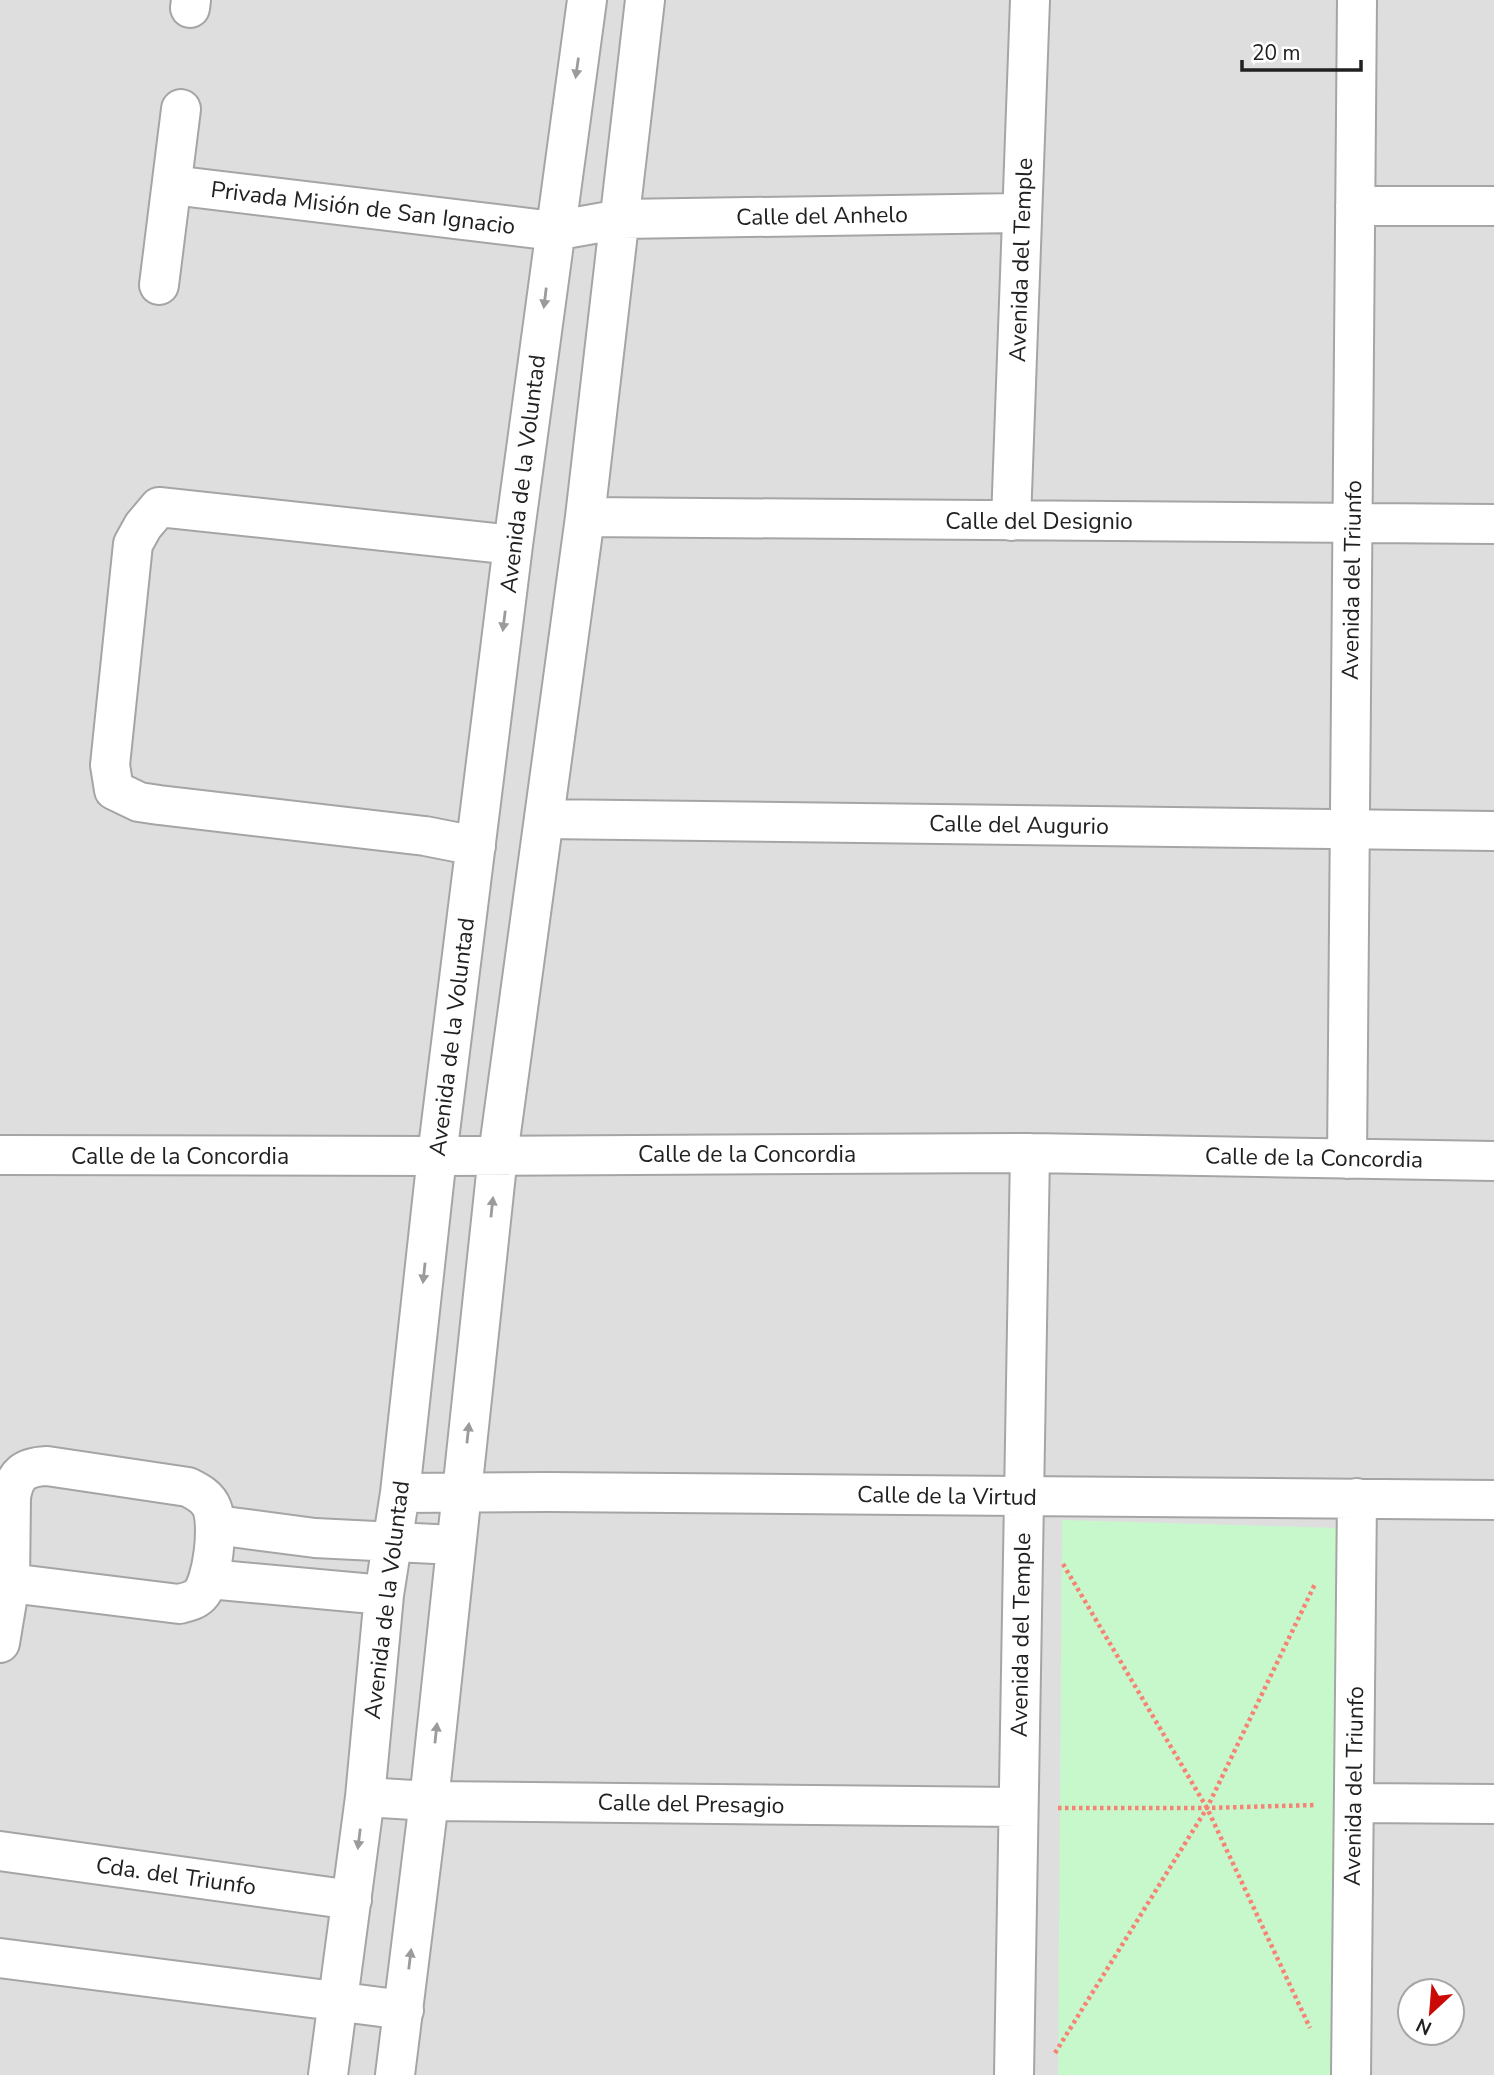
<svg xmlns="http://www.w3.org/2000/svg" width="1494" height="2075" font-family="'Nunito Sans',sans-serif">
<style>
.residential{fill:#dfdede;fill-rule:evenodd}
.park{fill:#c7f8cc}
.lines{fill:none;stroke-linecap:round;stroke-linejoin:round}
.minor-casing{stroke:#a5a5a5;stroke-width:42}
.path{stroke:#f68374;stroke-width:4.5;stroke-dasharray:3.5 3.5;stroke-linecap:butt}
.minor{stroke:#fff;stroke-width:38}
.oneway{fill:#9b9b9b}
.labels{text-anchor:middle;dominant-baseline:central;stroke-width:7;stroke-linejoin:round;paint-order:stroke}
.street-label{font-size:23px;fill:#212121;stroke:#fff}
</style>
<rect width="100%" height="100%" fill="#f1eee8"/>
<!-- residential -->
<path class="residential" d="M0 0H1494V2075H0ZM1410 1991H1452V2033H1410Z"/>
<!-- park -->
<path class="park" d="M1062 1520 1339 1528 1335 2075H1058Z"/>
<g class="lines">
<defs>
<path id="minor" d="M190 8 191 0
M172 185 554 231 621 219 1022 213
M1355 206H1494
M159 285 181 109
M585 517 1494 524
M1011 521 1030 0
M544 819 1494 831
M476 846 425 836 159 805 139 802 114 790 110 765 133 544 143 526 159 507 513 545
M0 1155 437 1156 1030 1153 1494 1161
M1347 1159 1357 0
M47 1466 188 1487C198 1492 208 1497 212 1508 219 1526 213 1581 200 1595 194 1601 187 1602 179 1604L10 1583 11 1497C15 1474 24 1467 47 1466Z
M400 1493 548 1492 1494 1500
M216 1525 315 1538 455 1545
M209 1579 384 1595
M0 1643 10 1583
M365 1797 429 1801 1018 1807
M1354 1803 1494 1804
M0 1851 352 1900
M0 1958 404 2010
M328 2075 365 1797 384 1595 400 1493 437 1156 513 545 587 0
M395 2075 429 1801 498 1155 585 517 645 0
M1014 2075 1030 1153
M1351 2075 1357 1498"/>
</defs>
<!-- minor casing -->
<use href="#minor" class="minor-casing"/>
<!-- path -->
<path class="path" d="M1063 1564 1207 1808 1310 2028
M1058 1808H1207L1315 1805
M1055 2053 1207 1808 1315 1584"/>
<!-- minor -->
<use href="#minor" class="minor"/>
</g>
<!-- one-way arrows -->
<defs><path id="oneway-solid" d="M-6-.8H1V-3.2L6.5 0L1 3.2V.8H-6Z" transform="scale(1.75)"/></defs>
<g class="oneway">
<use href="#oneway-solid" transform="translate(577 68) rotate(98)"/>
<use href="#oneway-solid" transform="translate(545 298) rotate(97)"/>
<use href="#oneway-solid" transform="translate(504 621) rotate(97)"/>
<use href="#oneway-solid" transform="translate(492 1207) rotate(-84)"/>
<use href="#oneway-solid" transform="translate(424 1273) rotate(96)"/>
<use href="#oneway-solid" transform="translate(468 1433) rotate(-84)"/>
<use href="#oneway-solid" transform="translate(436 1733) rotate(-84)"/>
<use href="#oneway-solid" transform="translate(359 1839) rotate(97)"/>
<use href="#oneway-solid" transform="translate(410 1959) rotate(-83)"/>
</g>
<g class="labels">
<!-- street labels -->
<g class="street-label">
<text transform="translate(363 208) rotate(7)">Privada Misión de San Ignacio</text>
<text transform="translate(822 216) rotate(-1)">Calle del Anhelo</text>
<text transform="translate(1021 260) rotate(-88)">Avenida del Temple</text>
<text transform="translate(523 474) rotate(-83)">Avenida de la Voluntad</text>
<text x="1039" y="521">Calle del Designio</text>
<text transform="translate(1352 580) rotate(-89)">Avenida del Triunfo</text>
<text transform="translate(1019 825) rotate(1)">Calle del Augurio</text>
<text transform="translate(452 1037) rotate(-83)">Avenida de la Voluntad</text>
<text x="747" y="1154">Calle de la Concordia</text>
<text x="180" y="1156">Calle de la Concordia</text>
<text transform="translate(1314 1158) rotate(1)">Calle de la Concordia</text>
<text transform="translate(947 1496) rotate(1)">Calle de la Virtud</text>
<text transform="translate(387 1600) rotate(-83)">Avenida de la Voluntad</text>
<text transform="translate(1021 1635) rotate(-89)">Avenida del Temple</text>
<text transform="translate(1354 1786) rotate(-89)">Avenida del Triunfo</text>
<text transform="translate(691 1804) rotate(1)">Calle del Presagio</text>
<text transform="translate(176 1876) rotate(8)">Cda. del Triunfo</text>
</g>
</g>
<!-- north arrow -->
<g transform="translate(1431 2012) rotate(206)"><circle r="33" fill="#ffffff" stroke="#a6a6a6" stroke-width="2"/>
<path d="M0-5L12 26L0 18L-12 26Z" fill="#cb0a07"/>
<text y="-10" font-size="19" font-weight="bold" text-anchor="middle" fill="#212121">N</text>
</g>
<!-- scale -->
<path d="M1242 60v10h119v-10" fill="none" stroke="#212121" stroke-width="3.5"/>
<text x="1252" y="60" font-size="21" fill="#212121" stroke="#ffffff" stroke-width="5" paint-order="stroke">20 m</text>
</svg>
